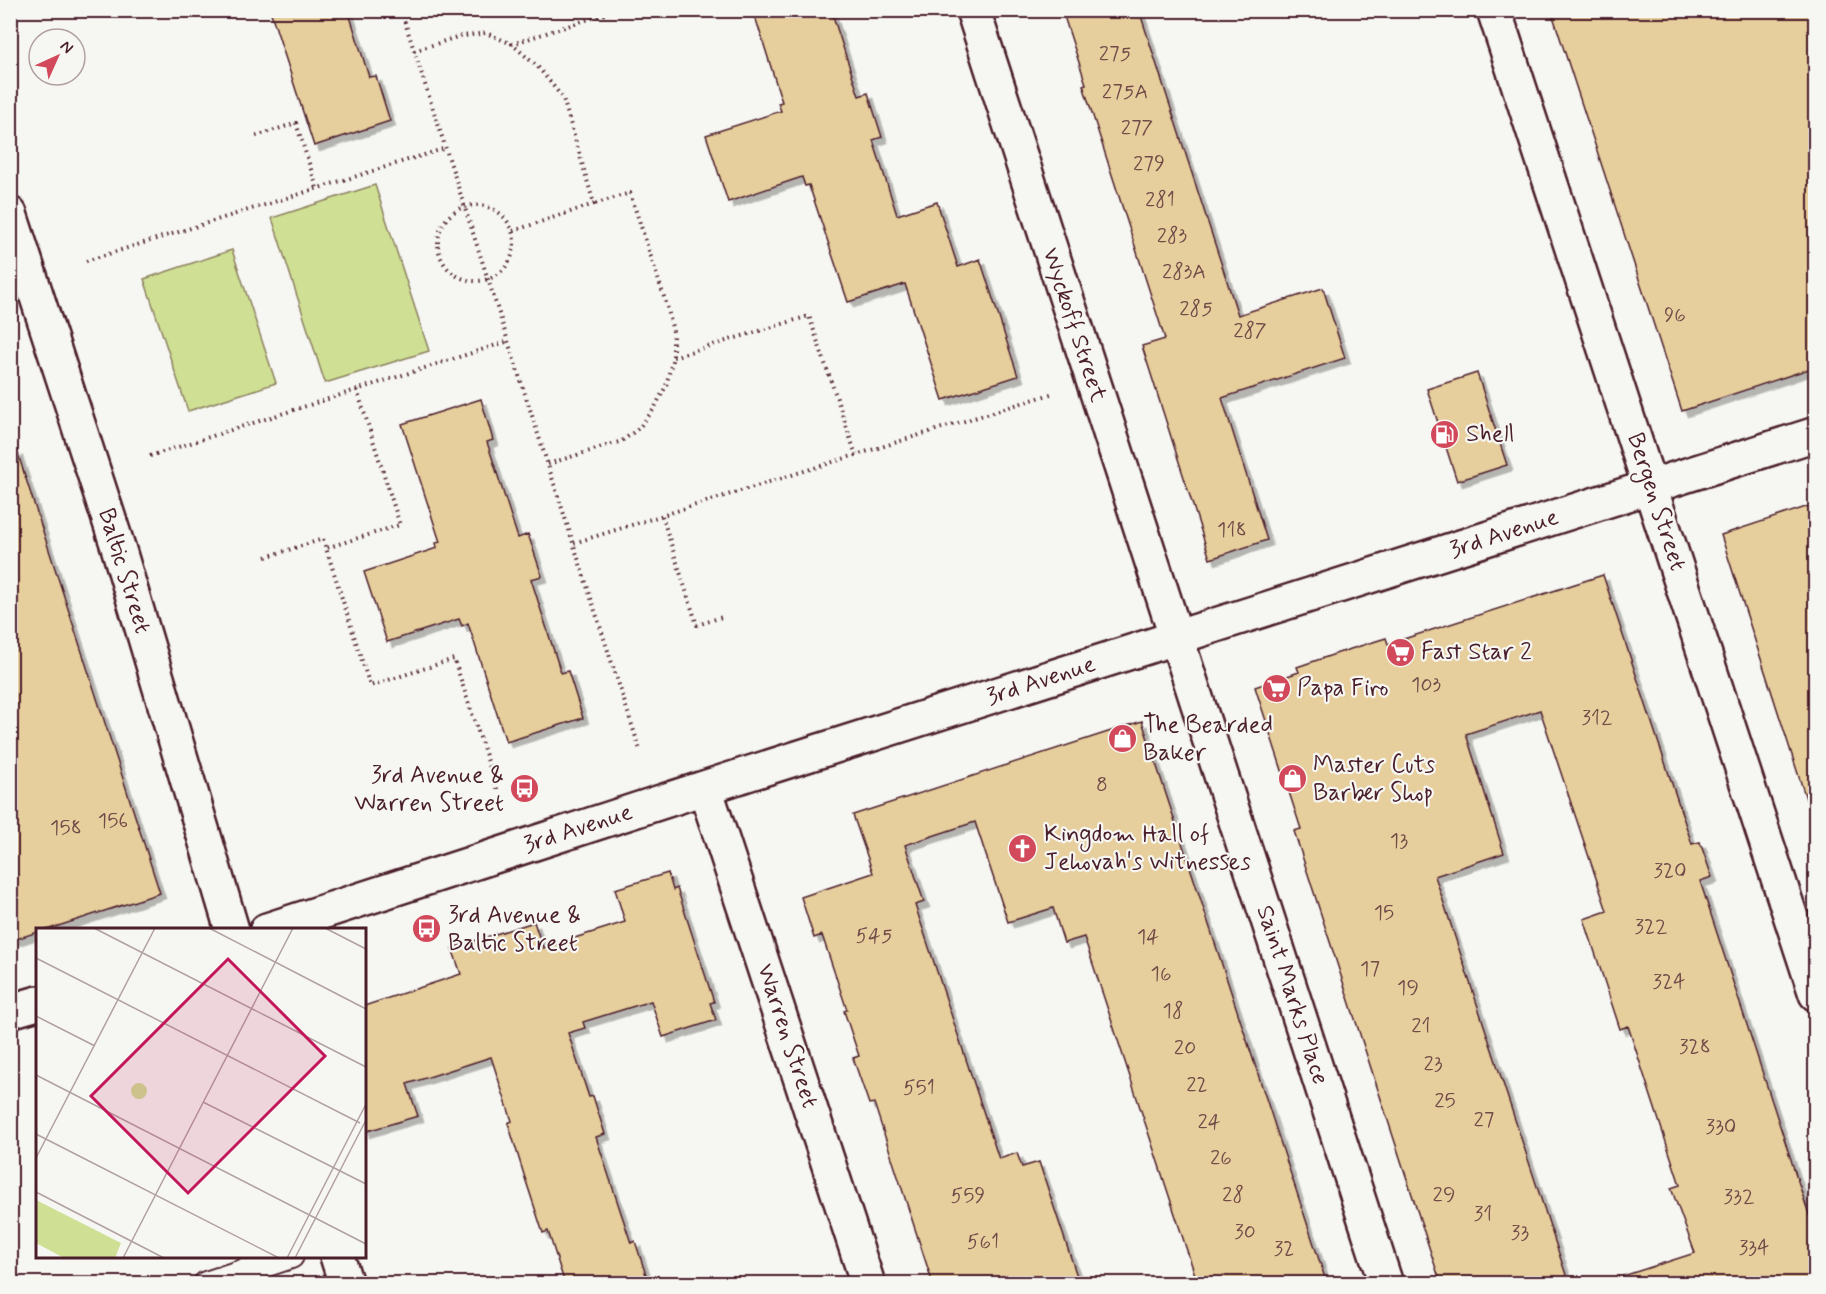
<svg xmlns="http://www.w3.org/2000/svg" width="1826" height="1294" font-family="Mynerve,sans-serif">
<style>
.green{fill:#cfe094;stroke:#8c8060;stroke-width:1.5}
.building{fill:#e7ce9d;stroke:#4a1f2b;stroke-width:1.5;filter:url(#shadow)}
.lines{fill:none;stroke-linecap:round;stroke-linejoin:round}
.service-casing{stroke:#4a1f2b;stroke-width:28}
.minor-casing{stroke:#4a1f2b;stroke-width:38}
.secondary-casing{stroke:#4a1f2b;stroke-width:38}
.path{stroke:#4a1f2b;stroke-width:4;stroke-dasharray:1.5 4.5;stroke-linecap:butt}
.service{stroke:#f6f6f2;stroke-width:24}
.minor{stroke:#f6f6f2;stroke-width:33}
.secondary{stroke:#f6f6f2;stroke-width:33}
.labels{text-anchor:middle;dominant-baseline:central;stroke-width:4.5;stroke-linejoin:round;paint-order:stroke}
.number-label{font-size:21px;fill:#714b48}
.street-label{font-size:24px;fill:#4a1f2b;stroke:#f6f6f2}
.poi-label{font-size:24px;fill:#4a1f2b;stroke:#f6f6f2;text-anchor:start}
.inset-road{fill:none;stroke:#b1a0a2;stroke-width:1.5}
.view{fill:#c2185b;fill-opacity:0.15;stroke:#c2185b;stroke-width:3}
.inset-edge{fill:none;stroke:#4a1f2b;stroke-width:3}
</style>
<defs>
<filter id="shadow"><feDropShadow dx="5.5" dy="5.5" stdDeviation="0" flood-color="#0004"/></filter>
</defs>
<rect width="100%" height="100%" fill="#f6f6f2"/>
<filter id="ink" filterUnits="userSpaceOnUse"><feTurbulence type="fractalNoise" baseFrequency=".0167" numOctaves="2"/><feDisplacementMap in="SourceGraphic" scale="12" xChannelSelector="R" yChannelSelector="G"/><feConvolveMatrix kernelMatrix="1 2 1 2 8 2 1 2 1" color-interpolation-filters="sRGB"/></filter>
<g filter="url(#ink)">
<!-- green -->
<path class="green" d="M375 185 429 351 325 383 272 218Z
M232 250 276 383 188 411 144 279Z"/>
<!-- building -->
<path class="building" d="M270 10H348L369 77 376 76 390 121 314 146Z
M753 10H831L859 96 868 93 882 137 873 140 897 215 937 202 958 267 980 259 1018 376 943 400 905 284 848 302 809 185 805 186 802 177 728 202 706 135 781 111 778 103 782 102Z
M1062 10H1139L1238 315 1323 288 1345 358 1222 398 1267 540 1210 559 1142 346 1165 339 1083 85 1086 84Z
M1551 10H1815V367L1682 411Z
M1477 373 1507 465 1457 481 1427 389Z
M481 399 493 440 487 442 518 538 528 534 542 576 531 579 561 673 568 671 583 718 506 742 468 623 462 626 459 619 387 642 364 572 437 548 436 543 440 542 402 424Z
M17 451 160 893 46 930H38V932L10 941V452Z
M1815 504V807L1809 808 1721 535Z
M1603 575 1692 844 1700 842 1712 877 1700 881 1815 1233V1284H1624L1623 1276 1695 1253 1671 1188 1680 1185 1628 1026 1620 1029 1584 919 1607 911 1540 710 1466 734 1504 853 1435 876 1569 1284H1441L1294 831 1301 829 1255 687 1299 672 1297 667 1341 652 1386 638 1388 644Z
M1142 721 1327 1284H1198L1084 937 1064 943 1053 908 1008 922 975 822 905 845 924 902 915 905 999 1159 1017 1153 1022 1167 1039 1162 1077 1276 1053 1284H933L874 1103 869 1104 853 1058 859 1056 844 1011 847 1010 822 935 814 938 801 897 873 873 853 815Z
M668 873 673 890 677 888 714 1002 710 1003 716 1020 663 1037 651 1001 583 1022 585 1028 568 1033 589 1097 593 1096 605 1134 596 1137 631 1243 635 1241 649 1284H565L548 1231 543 1233 525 1178 508 1123 512 1121 491 1057 407 1084 418 1116 364 1132V1006L461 974 452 948 499 933 534 922 543 948 625 922 615 889Z"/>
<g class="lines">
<defs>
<path id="service" d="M206 1284 291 1256"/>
<path id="minor" d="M973 10 1386 1284
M1494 10 1816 994
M10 214 118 547 232 930
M705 788 868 1284
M337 1256 346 1284"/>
<path id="secondary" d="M267 930 744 775 1816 434
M10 1011 38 1003"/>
</defs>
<!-- service casing -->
<use href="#service" class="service-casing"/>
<!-- minor casing -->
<use href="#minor" class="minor-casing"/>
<!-- secondary casing -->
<use href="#secondary" class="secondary-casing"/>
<!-- path -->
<path class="path" d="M401 10 640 750
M414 51 457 37 486 33 512 44
M256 136 296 123 317 188
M438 243a38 38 0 1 1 76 0a38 38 0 1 1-76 0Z
M513 231 594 204 563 98 538 67 512 44 617 10
M86 261 446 148
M673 357 809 316 856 455
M357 390 400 525 326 548 370 686 454 659 498 792
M150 456 509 341
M548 464 622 441 639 428 654 409 666 386 673 357V332L668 309 630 193 594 204
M662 516 697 625 722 617
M574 543 1054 393
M266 557 323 539 326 548"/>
<!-- service -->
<use href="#service" class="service"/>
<!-- minor -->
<use href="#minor" class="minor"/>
<!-- secondary -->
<use href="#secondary" class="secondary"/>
</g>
</g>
<!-- icons -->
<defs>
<symbol id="fuel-disc" viewBox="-11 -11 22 22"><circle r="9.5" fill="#d1495b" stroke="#f6f6f2"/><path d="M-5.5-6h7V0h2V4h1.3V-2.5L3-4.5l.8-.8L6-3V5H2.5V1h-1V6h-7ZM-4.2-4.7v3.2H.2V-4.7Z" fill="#fff"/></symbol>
<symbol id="supermarket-disc" viewBox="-11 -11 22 22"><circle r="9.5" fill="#d1495b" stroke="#f6f6f2"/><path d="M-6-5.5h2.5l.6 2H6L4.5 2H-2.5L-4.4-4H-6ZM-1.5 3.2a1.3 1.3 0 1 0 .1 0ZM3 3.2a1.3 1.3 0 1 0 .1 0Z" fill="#fff"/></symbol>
<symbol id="shop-disc" viewBox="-11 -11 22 22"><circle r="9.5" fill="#d1495b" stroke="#f6f6f2"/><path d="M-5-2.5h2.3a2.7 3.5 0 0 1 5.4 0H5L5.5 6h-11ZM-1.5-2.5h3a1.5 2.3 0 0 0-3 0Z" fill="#fff"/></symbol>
<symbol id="bus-disc" viewBox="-11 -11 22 22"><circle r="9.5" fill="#d1495b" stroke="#f6f6f2"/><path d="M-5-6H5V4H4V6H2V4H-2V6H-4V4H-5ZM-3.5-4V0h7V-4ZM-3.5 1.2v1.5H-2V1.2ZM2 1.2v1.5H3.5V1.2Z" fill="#fff"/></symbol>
<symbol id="church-disc" viewBox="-11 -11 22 22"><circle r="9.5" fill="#d1495b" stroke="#f6f6f2"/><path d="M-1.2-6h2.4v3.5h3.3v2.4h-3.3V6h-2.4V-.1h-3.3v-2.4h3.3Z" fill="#fff"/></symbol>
</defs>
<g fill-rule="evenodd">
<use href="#fuel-disc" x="1428" y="418" width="33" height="33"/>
<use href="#supermarket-disc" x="1384" y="636" width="33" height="33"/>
<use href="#supermarket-disc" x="1260" y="672" width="33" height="33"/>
<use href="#shop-disc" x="1106" y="722" width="33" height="33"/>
<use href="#shop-disc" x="1276" y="762" width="33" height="33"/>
<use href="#bus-disc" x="508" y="772" width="33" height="33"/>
<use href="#church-disc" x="1006" y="832" width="33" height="33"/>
<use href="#bus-disc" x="410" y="912" width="33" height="33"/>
</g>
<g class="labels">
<!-- number labels -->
<g class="number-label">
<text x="1115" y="54">275</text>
<text x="1125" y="92">275A</text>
<text x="1137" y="128">277</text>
<text x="1149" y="164">279</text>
<text x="1160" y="200">281</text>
<text x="1172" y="236">283</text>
<text x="1184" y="272">283A</text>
<text x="1196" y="309">285</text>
<text x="1675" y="315">96</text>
<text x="1250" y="331">287</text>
<text x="1232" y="530">118</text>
<text x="1426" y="685">103</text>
<text x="1597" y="718">312</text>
<text x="1102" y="785">8</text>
<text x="113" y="821">156</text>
<text x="66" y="828">158</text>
<text x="1399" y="841">13</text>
<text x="1670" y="871">320</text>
<text x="1384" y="913">15</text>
<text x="1651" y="927">322</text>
<text x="874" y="936">545</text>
<text x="1148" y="937">14</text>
<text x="1370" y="969">17</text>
<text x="1161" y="974">16</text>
<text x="1669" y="982">324</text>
<text x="1408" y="988">19</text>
<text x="1173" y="1011">18</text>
<text x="1421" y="1026">21</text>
<text x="1695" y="1047">328</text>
<text x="1185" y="1048">20</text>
<text x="1433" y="1064">23</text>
<text x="1197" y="1085">22</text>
<text x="919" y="1088">551</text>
<text x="1445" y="1101">25</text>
<text x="1484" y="1120">27</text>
<text x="1209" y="1122">24</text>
<text x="1721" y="1127">330</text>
<text x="1221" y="1158">26</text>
<text x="1233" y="1195">28</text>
<text x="1444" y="1195">29</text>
<text x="968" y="1196">559</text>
<text x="1739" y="1197">332</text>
<text x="1483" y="1214">31</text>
<text x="1245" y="1232">30</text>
<text x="1520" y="1233">33</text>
<text x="983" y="1242">561</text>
<text x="1754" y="1248">334</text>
<text x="1284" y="1249">32</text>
</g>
<!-- street labels -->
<g class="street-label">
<text transform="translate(1074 325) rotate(72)">Wyckoff Street</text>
<text transform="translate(1656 502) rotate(72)">Bergen Street</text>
<text transform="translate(1504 534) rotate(-18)">3rd Avenue</text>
<text transform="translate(124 571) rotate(73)">Baltic Street</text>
<text transform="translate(1041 681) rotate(-18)">3rd Avenue</text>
<text transform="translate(578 829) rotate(-18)">3rd Avenue</text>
<text transform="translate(1292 995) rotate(72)">Saint Marks Place</text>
<text transform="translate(787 1036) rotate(72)">Warren Street</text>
</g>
<!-- poi labels -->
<g class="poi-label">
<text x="1466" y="434">Shell</text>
<text x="1421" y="652">Fast Star 2</text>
<text x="1297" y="688">Papa Firo</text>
<text x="1143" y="725">The Bearded<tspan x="1143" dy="28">Baker</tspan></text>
<text x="1313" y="765">Master Cuts<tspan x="1313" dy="28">Barber Shop</tspan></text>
<text x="504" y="775" text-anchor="end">3rd Avenue &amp;<tspan x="504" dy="28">Warren Street</tspan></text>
<text x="1044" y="834">Kingdom Hall of<tspan x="1044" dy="28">Jehovah's Witnesses</tspan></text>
<text x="448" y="915">3rd Avenue &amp;<tspan x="448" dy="28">Baltic Street</tspan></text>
</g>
</g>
<!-- overview -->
<g transform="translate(36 928)">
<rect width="330" height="330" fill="#f6f6f2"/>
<path d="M95 163a8 8 0 1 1 16 0a8 8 0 1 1-16 0ZM0 272 85 315 79 330H28L0 315Z" fill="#cfe094"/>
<path class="inset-road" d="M58 0 330 139M173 0 330 81M289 0 330 21M0 30 324 195M0 88 59 118M0 147 330 316M167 174 330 256M0 206 243 330M0 230 119 0M0 264 128 330M87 330 257 0M251 330 330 176M259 330 330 192"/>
<path class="view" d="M192 31 289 128 152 265 55 168Z"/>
<rect width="330" height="330" class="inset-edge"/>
</g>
<!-- margin -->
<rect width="1826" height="1294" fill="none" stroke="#f6f6f2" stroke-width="36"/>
<rect x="18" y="18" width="1790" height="1258" fill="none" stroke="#4a1f2b" stroke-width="2" filter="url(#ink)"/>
<!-- north arrow -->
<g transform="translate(57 57) rotate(45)"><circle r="28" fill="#f6f6f2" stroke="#b1a0a2" stroke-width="1.5"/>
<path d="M0-4.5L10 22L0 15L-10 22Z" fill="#d1495b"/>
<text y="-9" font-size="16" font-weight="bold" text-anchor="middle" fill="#4a1f2b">N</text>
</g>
</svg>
